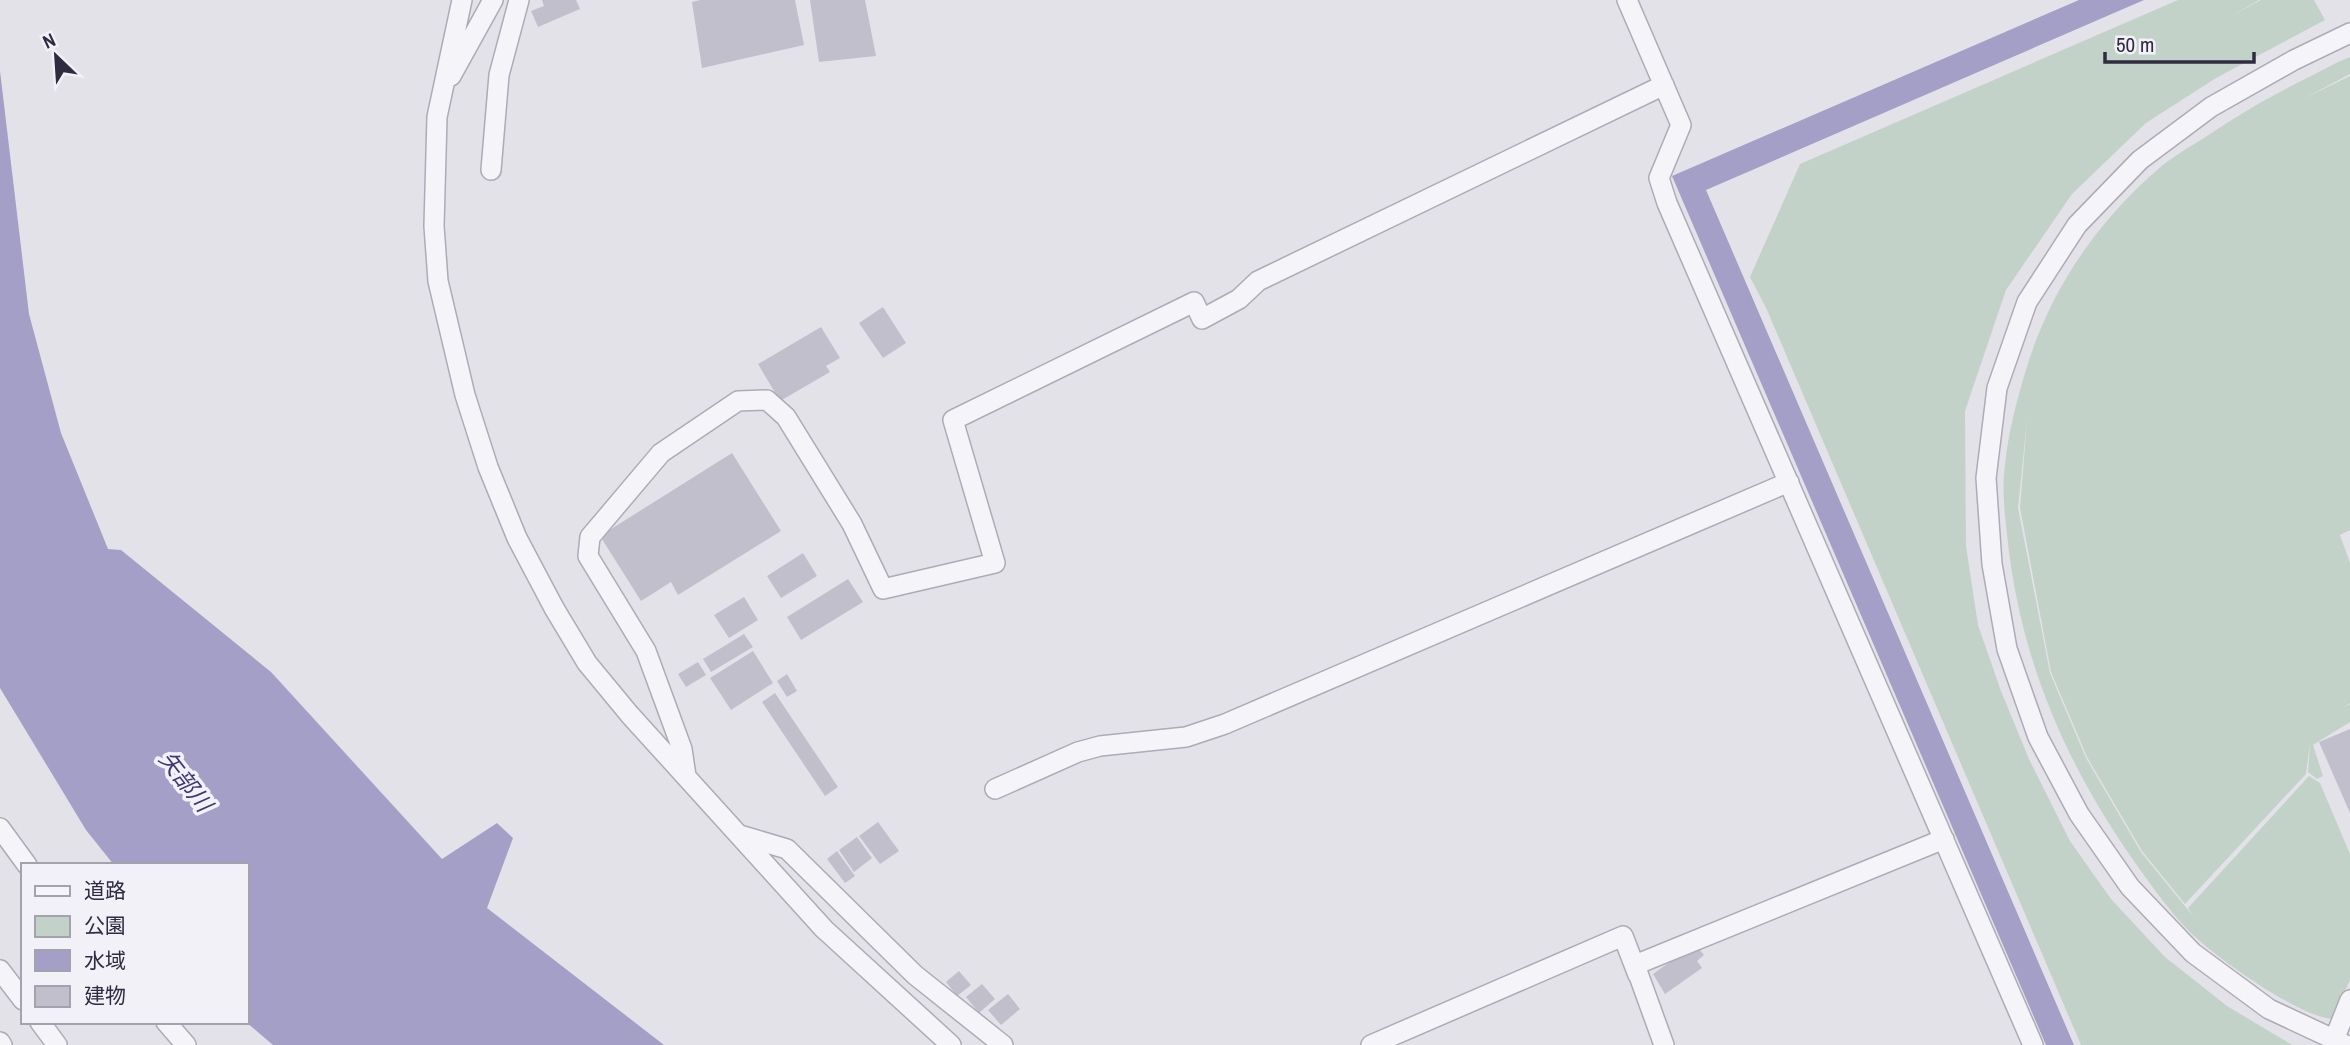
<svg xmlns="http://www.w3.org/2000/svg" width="2350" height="1045" font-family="'Archivo Narrow','Noto Sans JP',sans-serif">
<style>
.green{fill:#c3d2c9}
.water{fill:#a49fc7}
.building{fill:#c2bfcc}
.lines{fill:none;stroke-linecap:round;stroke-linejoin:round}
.minor-casing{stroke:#adabb6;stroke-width:22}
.minor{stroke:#f5f4f8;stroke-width:19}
.labels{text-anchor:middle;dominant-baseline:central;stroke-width:7;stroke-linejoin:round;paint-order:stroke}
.water-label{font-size:23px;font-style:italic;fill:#413771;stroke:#f2f1f7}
</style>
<rect width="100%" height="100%" fill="#e3e2e9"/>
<!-- green -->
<path class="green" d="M2178 0H2259L2233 15 2261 0H2314L2325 20 2216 78 2146 123 2072 194 2006 290 1965 411 1966 546 1978 625 2001 691 2029 759 2070 841 2111 899 2165 957 2227 1006 2292 1045H2081L1767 310 1750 277 1800 164Z
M2350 57V74L2305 98 2350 76V530L2340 535 2350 563V703L2344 707 2350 704V722L2313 745 2323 776 2317 779 2308 772 2310 743 2306 774 2185 904 2142 851 2087 757 2051 672 2020 508 2027 420 2018 508 2050 673 2086 758 2141 852 2193 916 2188 908 2309 776 2320 783 2350 854V980L2332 1019C2297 1016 2210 954 2185 927 2171 912 2158 895 2146 878 2073 778 2025 675 2009 552 2006 524 2001 493 2005 465 2008 434 2016 404 2025 373 2048 294 2094 225 2156 171 2172 156 2194 145 2213 132 2244 111 2277 93 2311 76 2323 70 2336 62 2350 57Z"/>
<!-- water -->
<path class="water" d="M2079 0H2144L1706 190 2074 1045H2046L1672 176Z
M0 71 29 314 61 433 108 549 121 550 271 672 442 859 497 823 513 838 487 908 664 1045H273L246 1022 247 865H114L86 830 0 688Z"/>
<!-- building -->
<path class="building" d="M542 0H576L580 9 538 27 531 11 544 6Z
M700 0H795L804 45 702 68 692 2Z
M810 0H865L876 56 819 62Z
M883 307 906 343 883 358 859 323Z
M821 327 840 358 826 366 830 372 780 401 758 364Z
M732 453 781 531 678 595 671 582 641 601 600 536Z
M803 553 817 576 781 598 767 576Z
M848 579 863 602 801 640 787 617Z
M744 597 758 620 729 638 714 615Z
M744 634 753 647 711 672 703 659Z
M753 651 773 683 731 710 710 678Z
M698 662 706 675 686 687 678 674Z
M787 674 797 691 787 697 777 681Z
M775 693 838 787 825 796 762 702Z
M2350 729V813L2319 742Z
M878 822 899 851 880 864 859 836Z
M857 837 872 858 854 872 839 850Z
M837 851 855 876 845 883 827 859Z
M1695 944 1704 955 1697 961 1702 968 1665 994 1653 974Z
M959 971 971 985 957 996 946 982Z
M982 984 995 999 979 1013 966 997Z
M1008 994 1020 1009 1001 1025 988 1010Z"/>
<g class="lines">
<defs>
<path id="minor" d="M462 0 437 117 434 226 438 281 465 395 488 467 517 538 554 608 587 663 630 715 824 929 951 1045
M1627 0 1681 125 1659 178 1667 203 2033 1045
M451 76 493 0
M491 170 499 75 519 0
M686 776 682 749 646 651 588 556 590 537 661 453 738 401 767 400 786 417 852 524 883 589 995 563 953 420 1194 302 1202 319 1239 299 1258 281 1664 85
M995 789 1078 752 1100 746 1186 737 1225 724 1789 482
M0 828 27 865
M740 835 787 849 915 975 1003 1045
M0 970 23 1000
M40 1022 57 1045
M166 1022 186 1045
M0 1042 2 1045
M1371 1045 1623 936 1638 975
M1664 1045 1635 965 1944 839
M2332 1045 2350 1000
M2346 1045 2269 1009 2193 953 2130 887 2079 814 2038 737 2007 649 1992 564 1986 478 1997 388 2027 302 2077 225 2140 160 2211 107 2294 60 2350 33"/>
</defs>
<!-- minor casing -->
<use href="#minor" class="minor-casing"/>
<!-- minor -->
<use href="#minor" class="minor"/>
</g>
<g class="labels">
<!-- water labels -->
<g class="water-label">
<text transform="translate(186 781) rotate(52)">矢部川</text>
</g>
</g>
<!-- legend -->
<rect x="21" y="863" width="228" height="161" fill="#f2f1f7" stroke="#a4a2ae" stroke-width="2"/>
<rect x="35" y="886" width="35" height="10" fill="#f5f4f8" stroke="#a4a2ae" stroke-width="2"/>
<text x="84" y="898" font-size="21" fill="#302b40">道路</text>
<rect x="35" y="916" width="35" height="21" fill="#c3d2c9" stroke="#a4a2ae" stroke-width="2"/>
<text x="84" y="933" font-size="21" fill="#302b40">公園</text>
<rect x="35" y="950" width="35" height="21" fill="#a49fc7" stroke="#a4a2ae" stroke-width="2"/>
<text x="84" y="968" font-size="21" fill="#302b40">水域</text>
<rect x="35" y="986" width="35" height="21" fill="#c2bfcc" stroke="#a4a2ae" stroke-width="2"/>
<text x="84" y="1003" font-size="21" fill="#302b40">建物</text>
<!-- north arrow -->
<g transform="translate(56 56) rotate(335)" stroke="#f2f1f7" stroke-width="5" paint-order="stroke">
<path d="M0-5L12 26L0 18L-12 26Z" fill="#302b40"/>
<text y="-10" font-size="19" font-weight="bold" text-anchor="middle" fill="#302b40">N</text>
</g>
<!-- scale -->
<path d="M2105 52v10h149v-10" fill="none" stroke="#302b40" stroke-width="3.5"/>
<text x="2116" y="52" font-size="21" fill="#302b40" stroke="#f2f1f7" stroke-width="5" paint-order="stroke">50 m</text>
</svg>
